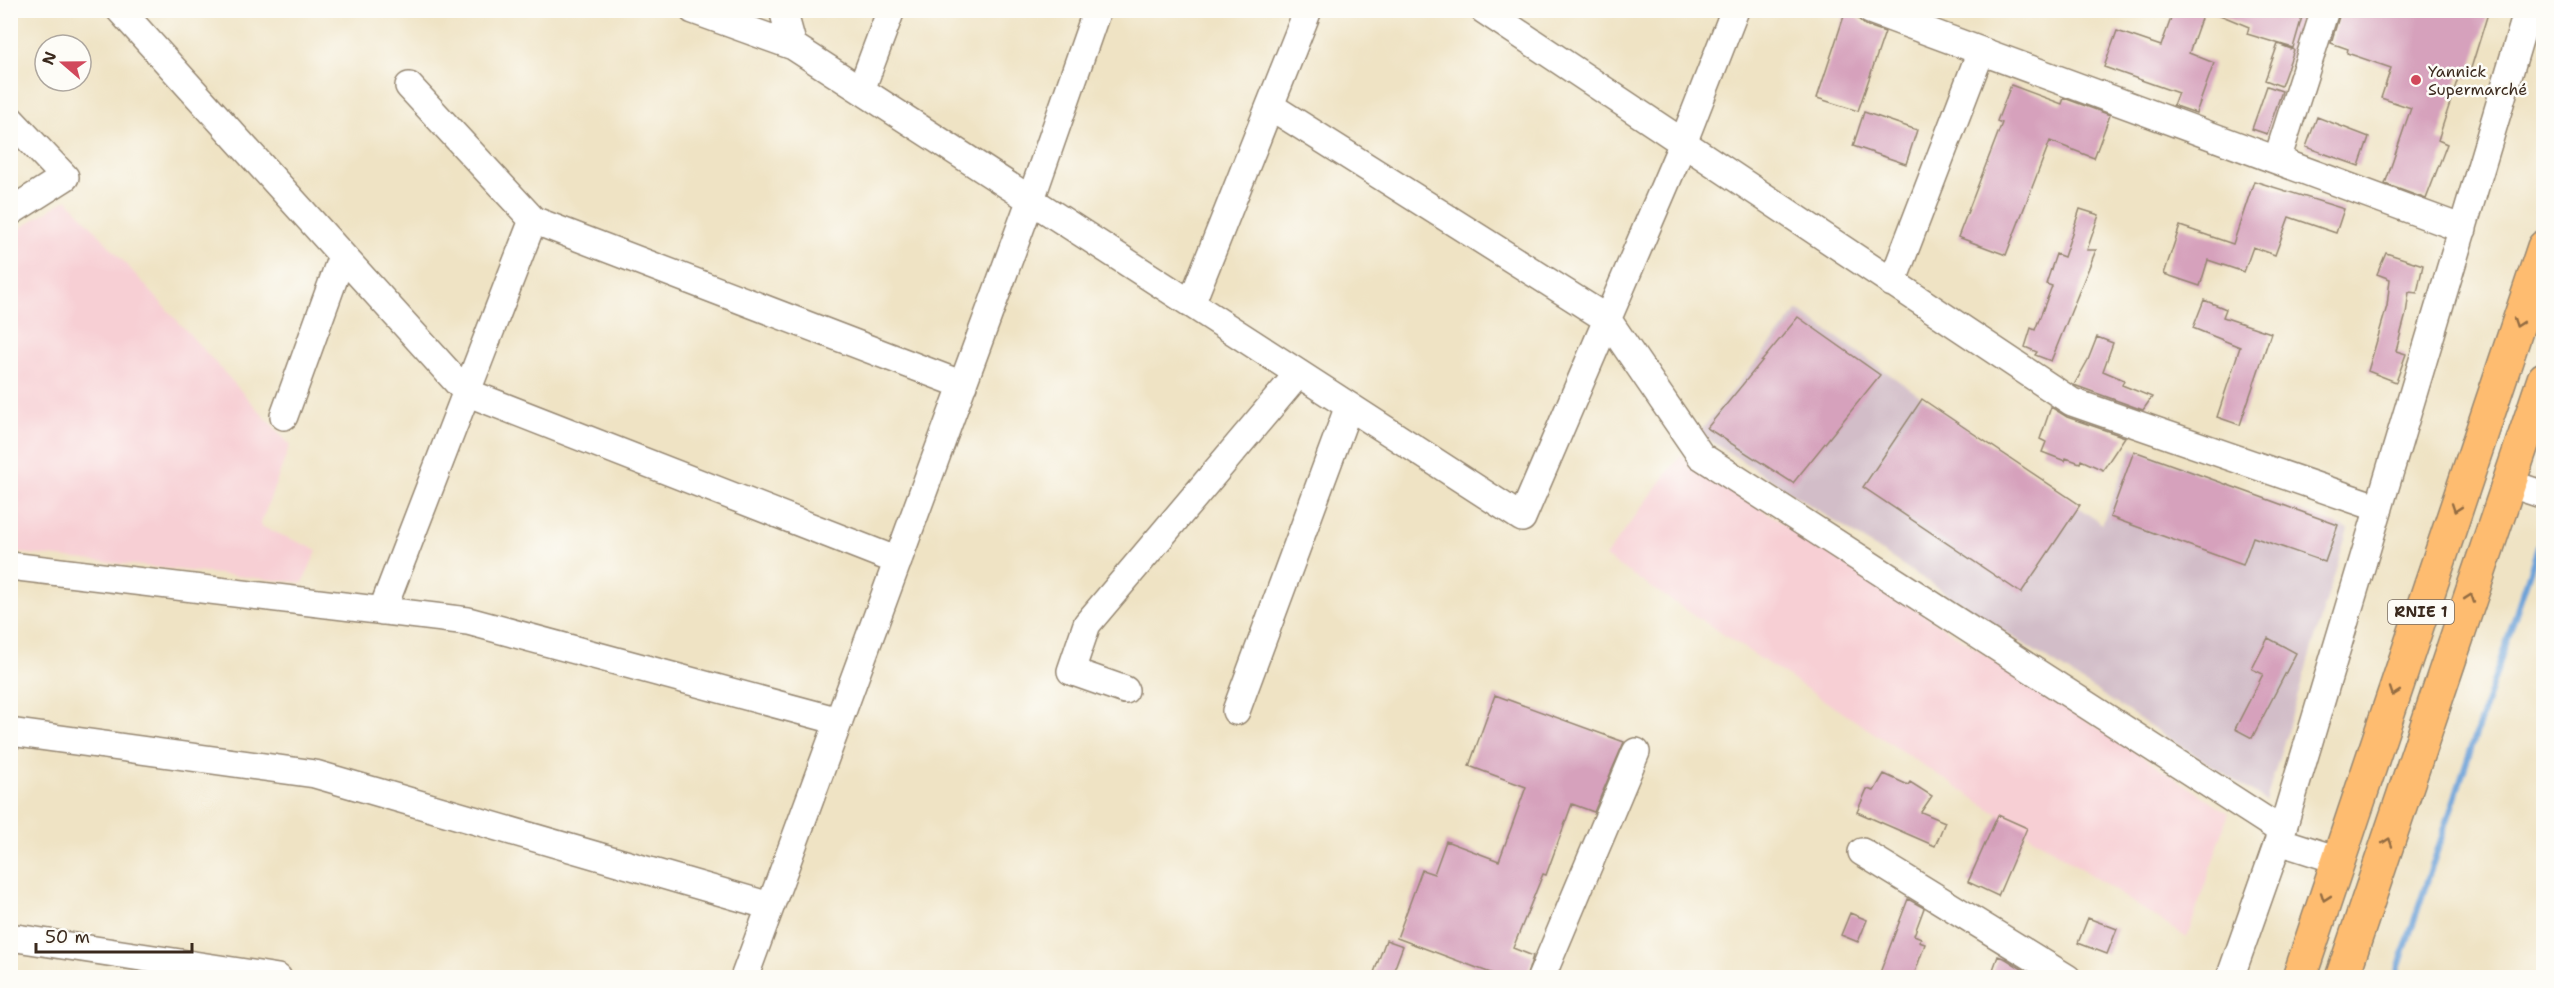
<svg xmlns="http://www.w3.org/2000/svg" width="2554" height="988" font-family="'Shantell Sans',sans-serif">
<style>
.built{fill:#f7cfd4}
.industrial{fill:#d2bdc8}
.lines{fill:none;stroke-linecap:round;stroke-linejoin:round}
.stream{stroke:#6ba1d8;stroke-width:6}
.building{fill:#d6a1bc}
.minor-casing{stroke:#958671;stroke-width:30}
.highway-casing{stroke:#958671;stroke-width:36}
.minor{stroke:#fff;stroke-width:27}
.highway{stroke:#febc70;stroke-width:33}
.oneway{stroke:#936c43}
.poi-dot{fill:#d1495b;stroke:#fdfcf7;stroke-width:2}
.labels{text-anchor:middle;dominant-baseline:central;stroke-width:5;stroke-linejoin:round;paint-order:stroke}
.shield{fill:#fdfcf7;stroke:#75695f;stroke-width:1.5}
.shield-label{font-size:15px;font-weight:bold;fill:#3b2a1e}
.poi-label{font-size:16px;fill:#3b2a1e;stroke:#fdfcf7;text-anchor:start}
</style>
<rect width="100%" height="100%" fill="#fdfcf7"/>
<filter id="ink" filterUnits="userSpaceOnUse"><feTurbulence type="fractalNoise" baseFrequency=".0167" numOctaves="2"/><feDisplacementMap in="SourceGraphic" scale="12" xChannelSelector="R" yChannelSelector="G"/><feConvolveMatrix kernelMatrix="1 2 1 2 8 2 1 2 1" color-interpolation-filters="sRGB"/></filter>
<filter id="wash" filterUnits="userSpaceOnUse"><feTurbulence type="fractalNoise" baseFrequency=".008" numOctaves="4" result="noise"/><feDisplacementMap in="SourceGraphic" scale="24" xChannelSelector="R" yChannelSelector="G"/><feGaussianBlur stdDeviation="1.35" result="paint"/><feColorMatrix in="noise" values="0 0 0 0 0 0 0 0 0 0 0 0 0 0 0 0 0 1.4 0 .05"/><feComposite in="paint" operator="in"/></filter>
<g filter="url(#wash)">
<rect width="100%" height="100%" fill="#efe3c4"/>
<!-- built -->
<path class="built" d="M67 199 290 445 260 526 317 550 303 583 11 552V234Z
M1680 456 2229 813 2187 938 1605 557Z"/>
<!-- industrial -->
<path class="industrial" d="M1798 310 2102 524 2132 448 2348 529 2266 801 1699 433Z"/>
<g class="lines">
<!-- stream -->
<path class="stream" d="M2395 978 2544 529"/>
</g>
<g id="blocks">
<!-- building -->
<path class="building" d="M2174 10H2204L2189 53 2214 63 2196 113 2173 105 2178 93 2104 67 2117 31 2161 46Z
M2208 10H2304L2293 48 2247 34 2249 27Z
M2341 10H2489L2468 78 2459 75 2438 140 2447 144 2426 199 2385 184 2411 108 2381 98 2391 68 2347 53 2348 49 2331 43Z
M1845 13 1856 17 1865 25 1885 32 1858 111 1817 98Z
M2278 44 2294 50 2281 86 2265 80Z
M2011 85 2062 104 2064 98 2110 115 2094 158 2050 141 2006 255 1958 237 2002 123 1997 121Z
M2267 86 2282 91 2267 134 2252 129Z
M1864 112 1917 130 1906 164 1853 146Z
M2317 117 2369 137 2359 166 2306 147Z
M2254 181 2344 209 2336 233 2289 217 2275 255 2253 247 2244 272 2208 260 2200 286 2164 274 2180 226 2233 244Z
M2080 209 2099 215 2087 250H2096L2051 361 2035 355 2037 352 2025 347 2031 328 2035 330 2052 286 2046 284 2056 254 2064 257Z
M2386 253 2423 265 2417 293 2409 292 2406 314 2396 351 2406 354 2396 382 2368 371 2387 306 2390 279 2377 274Z
M2204 300 2226 309 2223 317 2271 333 2240 425 2217 417 2240 347 2193 328Z
M1798 317 1880 375 1793 483 1707 428Z
M2097 337 2113 343 2103 371 2124 380 2122 385 2152 397 2143 410 2074 385 2088 360Z
M1922 399 2080 505 2021 593 1863 487Z
M2051 407 2067 417 2125 437 2103 470 2081 460 2080 463 2066 458 2065 461 2042 452 2046 442 2040 439Z
M2134 451 2338 525 2325 562 2253 537 2243 565 2110 517Z
M2268 638 2296 653 2252 738 2235 729 2263 674 2252 669Z
M1495 695 1624 742 1594 812 1572 804 1546 875 1543 874 1513 948 1533 956 1526 978H1504L1397 938 1422 870 1434 874 1446 841 1499 861 1526 787 1469 766Z
M1884 774 1908 785 1910 782 1932 796 1921 812 1945 822 1935 846 1857 812 1867 789 1874 791Z
M1998 815 2027 828 1998 896 1968 882Z
M1908 899 1924 908 1914 935 1921 938 1919 942 1925 944 1913 978H1878Z
M1850 913 1867 920 1858 942 1841 935Z
M2088 918 2117 929 2107 954 2078 943Z
M1386 940 1403 946 1391 978H1372Z
M1998 956 2006 959 2036 978H1990Z"/>
</g>
</g>
<g filter="url(#ink)">
<use href="#blocks" fill-opacity="0" stroke="#958671" stroke-width="1.5"/>
<g class="lines">
<defs>
<path id="minor" d="M120 10 466 392 898 561
M693 10 793 46 1522 518 1683 143 1735 10
M783 10 793 46
M1484 10 2072 402 2379 508
M1870 10 2463 229
M409 86 533 220 963 385
M861 90 891 10
M1270 106 1607 319 1701 456 2282 831
M10 119 65 177 10 212
M2277 160 2325 10
M1892 283 1981 51
M1191 304 1308 10
M284 416 342 256
M2508 483 2544 495
M10 566 468 621 839 721
M382 611 533 220
M1125 690 1071 671 1087 624 1298 374
M1236 711 1349 406
M10 732 315 774 770 906
M2279 841 2338 860
M1862 852 2067 978
M10 937 278 978
M744 978 1031 199 1097 10
M1541 978 1636 752
M2230 978 2282 831 2528 10"/>
<path id="highway" d="M2299 978 2544 247
M2342 978 2544 379"/>
</defs>
<!-- minor casing -->
<use href="#minor" class="minor-casing"/>
<!-- highway casing -->
<use href="#highway" class="highway-casing"/>
<!-- minor -->
<use href="#minor" class="minor"/>
<!-- highway -->
<use href="#highway" class="highway"/>
</g>
<!-- one-way arrows -->
<defs><path id="oneway-chevron" d="M-2-3.5L2.5 0L-2 3.5" fill="none" stroke-width="1.6" stroke-linecap="round" stroke-linejoin="round" transform="scale(1.5)"/></defs>
<g class="oneway">
<use href="#oneway-chevron" transform="translate(2518 323) rotate(109)"/>
<use href="#oneway-chevron" transform="translate(2456 508) rotate(109)"/>
<use href="#oneway-chevron" transform="translate(2470 598) rotate(-71)"/>
<use href="#oneway-chevron" transform="translate(2394 692) rotate(109)"/>
<use href="#oneway-chevron" transform="translate(2388 842) rotate(-71)"/>
<use href="#oneway-chevron" transform="translate(2325 897) rotate(109)"/>
</g>
</g>
<!-- markers -->
<circle class="poi-dot" cx="2416" cy="80" r="6"/>
<g class="labels">
<!-- shield labels -->
<rect class="shield" x="2388" y="600" width="66" height="24" rx="4.5"/>
<g class="shield-label">
<text x="2421" y="612">RNIE 1</text>
</g>
<!-- poi labels -->
<g class="poi-label">
<text x="2428" y="71">Yannick<tspan x="2428" dy="18">Supermarché</tspan></text>
</g>
</g>
<!-- margin -->
<rect width="2554" height="988" fill="none" stroke="#fdfcf7" stroke-width="36"/>
<!-- north arrow -->
<g transform="translate(63 63) rotate(290)"><circle r="28" fill="#fdfcf7" stroke="#afa8a0" stroke-width="1.5"/>
<path d="M0-4.5L10 22L0 15L-10 22Z" fill="#d1495b"/>
<text y="-9" font-size="16" font-weight="bold" text-anchor="middle" fill="#3b2a1e">N</text>
</g>
<!-- scale -->
<path d="M36 943v9h156v-9" fill="none" stroke="#3b2a1e" stroke-width="3"/>
<text x="45" y="943" font-size="18" fill="#3b2a1e" stroke="#fdfcf7" stroke-width="4.5" paint-order="stroke">50 m</text>
</svg>
